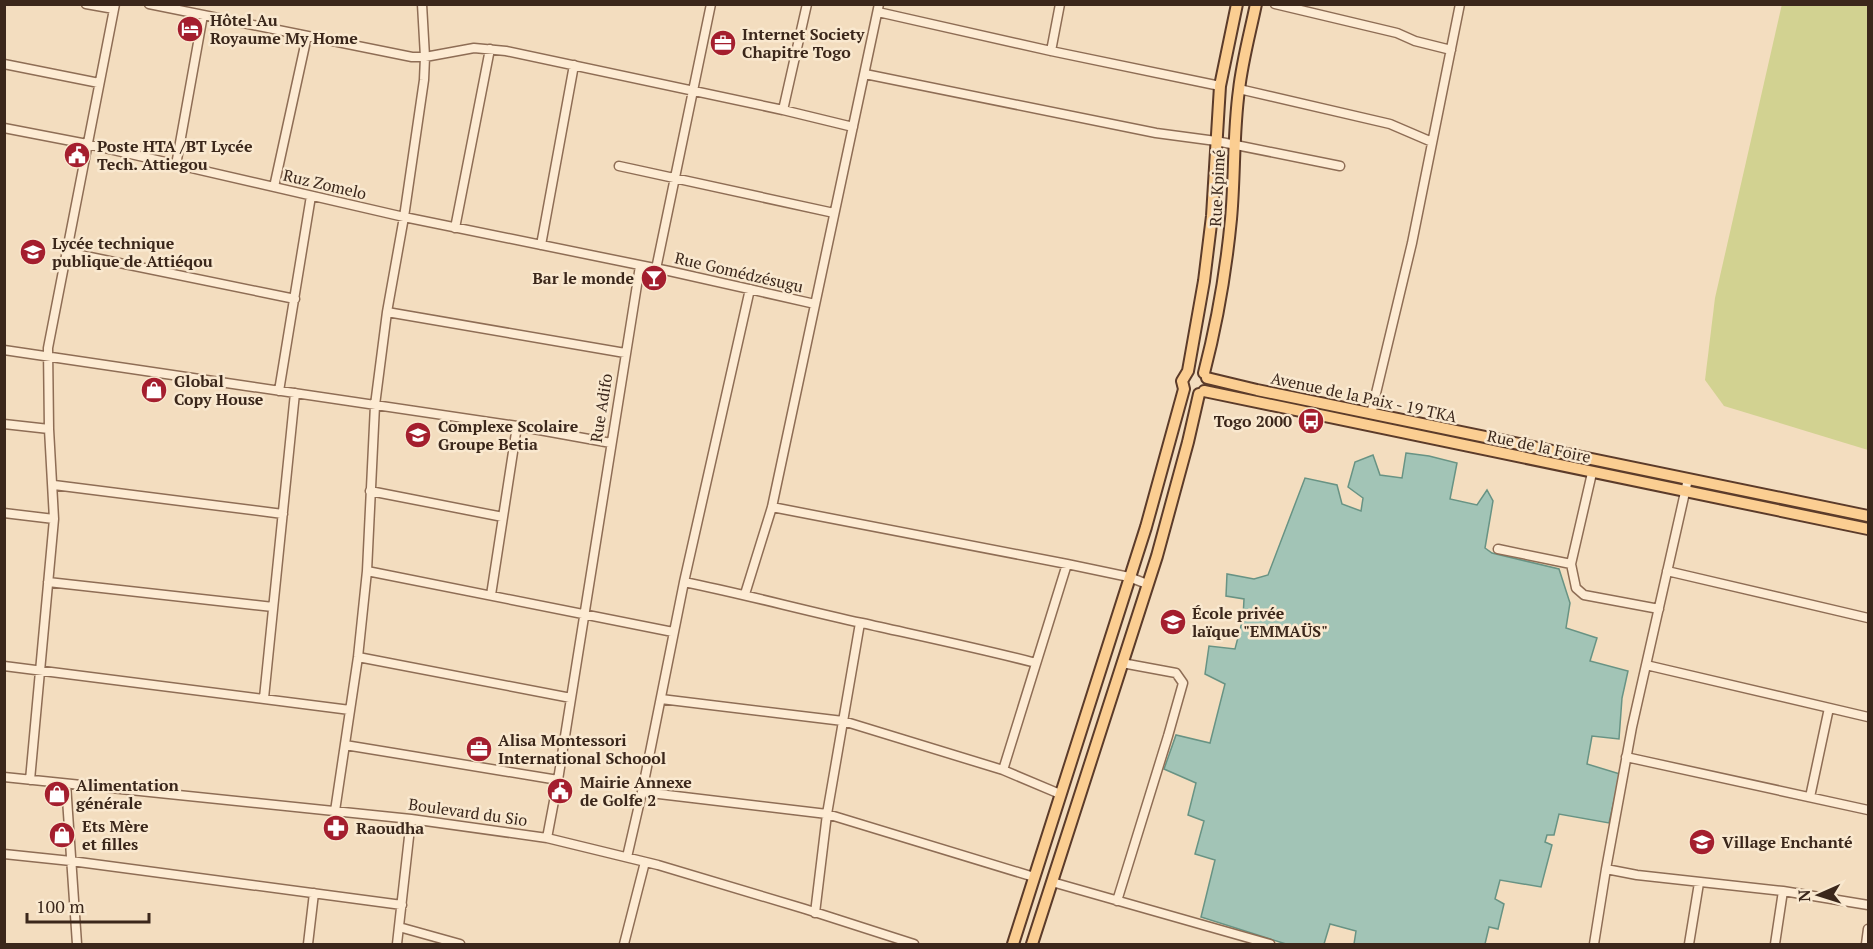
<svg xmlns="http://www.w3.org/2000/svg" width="1873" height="949" font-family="'PT Serif',serif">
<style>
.green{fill:#d2d291}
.water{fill:#a2c4b6;stroke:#689384;stroke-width:1.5}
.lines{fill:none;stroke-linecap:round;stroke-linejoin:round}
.minor-casing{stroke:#8e6d55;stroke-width:11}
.major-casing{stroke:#5b3b2a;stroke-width:14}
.minor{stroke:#fdebd3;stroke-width:8}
.major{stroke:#fbce92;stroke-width:10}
.labels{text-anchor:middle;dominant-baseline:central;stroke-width:5;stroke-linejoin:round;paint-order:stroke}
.poi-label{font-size:16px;font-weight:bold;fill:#3b271b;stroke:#f9e8cf;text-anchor:start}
.street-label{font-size:16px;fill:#3b271b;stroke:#f9e8cf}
</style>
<rect width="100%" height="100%" fill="#f3ddbf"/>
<!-- green -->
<path class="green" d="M1782 4 1868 5V450L1724 406 1705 380 1715 298Z"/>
<!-- water -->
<path class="water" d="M1406 453 1429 456 1457 463 1450 499 1477 505 1487 490 1493 501 1485 548 1492 553 1559 569 1570 603 1566 628 1597 638 1590 661 1628 671 1622 698 1619 739 1592 736 1587 764 1620 774 1609 823 1559 814 1554 835H1547L1545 842 1552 845 1541 887 1500 880 1495 899 1504 904 1498 929 1489 927 1485 944H1354L1356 931 1330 924 1324 944H1286L1201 917 1215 860 1195 854 1204 821 1188 815 1196 783 1164 769 1176 735 1210 743 1225 684 1205 674 1209 646 1235 649 1243 618 1244 599 1226 596 1227 574 1254 579 1268 575 1305 478 1337 485 1342 504 1361 511 1363 498 1348 487 1355 462 1373 455 1380 475 1402 478Z"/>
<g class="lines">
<defs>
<path id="minor" d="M86 4 114 9
M149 4 412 57H425L474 48 506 51 783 110 853 127
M1275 4 1397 33 1415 41 1451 50
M878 12 1051 51 1220 86
M1051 51 1060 4
M4 64 99 83
M865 74 1156 133 1216 141 1340 166
M1239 89 1390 124 1432 142
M783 110 807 4
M4 128 87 144 404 217 669 271 815 304
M176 165 203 15
M619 166 834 213
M274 187 307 36
M455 228 490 49
M541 245 574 65
M66 252 295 299
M656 269 711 4
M387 312 625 353
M4 350 517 426 611 443
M279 391 311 196
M1371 414 1412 243 1460 4
M4 424 49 429
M1592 473 1571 564 1576 588 1584 595 1659 609
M54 485 283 514
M370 491 503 517
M772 507 1067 564 1129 577 1147 584
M4 513 54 519
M1498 549 1571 564
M367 571 673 632
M1667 571 1868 618
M48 582 273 607
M684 582C744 594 802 610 862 623 920 636 978 648 1036 663
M745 594 772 507 879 4
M491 595 517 426
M358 657 571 698
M1646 665 1868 717
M4 666 350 710
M264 698 295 393
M661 699 843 721 1003 770 1060 794
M345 745 558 780
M1626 757 1868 810
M1003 770 1067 564
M4 777 411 819 547 838 658 865 805 909 914 944
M30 780 54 519 49 429 48 348 115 4
M66 784 77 944
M642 792 827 814 1034 877
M1810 797 1829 708
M335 811 358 657 367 571 375 405 387 312 404 217 424 80 425 57 422 4
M547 838 558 780 640 266
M4 854 71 861 402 905
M627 857 642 792 684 582 750 289
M1606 869 1637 875 1783 891 1868 905
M1052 882 1270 944
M1117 901 1168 736 1183 683 1176 673 1122 663
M815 913 827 814 860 623
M399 927 460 944
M308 944 314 893
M397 944 411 819
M624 944 645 862
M1594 944 1606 869 1632 727 1688 479
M1689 944 1699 883
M1775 944 1783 891
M1866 944 1868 929"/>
<path id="major" d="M1204 373C1217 323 1226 271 1231 219 1235 176 1233 133 1239 90 1242 62 1250 33 1256 4
M1207 378 1257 390 1868 516
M1204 391 1868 529
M1013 944 1146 527 1184 389 1182 381 1188 371 1204 281 1212 216 1220 86 1237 4
M1032 944 1157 556 1188 442 1199 394"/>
</defs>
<!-- minor casing -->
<use href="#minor" class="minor-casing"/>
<!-- major casing -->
<use href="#major" class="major-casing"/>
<!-- minor -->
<use href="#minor" class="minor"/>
<!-- major -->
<use href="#major" class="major"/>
</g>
<!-- icons -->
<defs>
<symbol id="hotel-disc" viewBox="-11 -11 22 22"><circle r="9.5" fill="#a41e2e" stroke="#f9e8cf"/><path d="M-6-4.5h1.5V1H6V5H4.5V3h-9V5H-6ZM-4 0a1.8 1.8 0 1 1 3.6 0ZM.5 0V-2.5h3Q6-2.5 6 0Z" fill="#fff"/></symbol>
<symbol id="office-disc" viewBox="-11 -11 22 22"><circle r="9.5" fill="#a41e2e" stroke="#f9e8cf"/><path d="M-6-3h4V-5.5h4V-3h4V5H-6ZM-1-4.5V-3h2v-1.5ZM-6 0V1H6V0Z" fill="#fff"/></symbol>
<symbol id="civic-disc" viewBox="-11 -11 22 22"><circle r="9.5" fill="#a41e2e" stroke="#f9e8cf"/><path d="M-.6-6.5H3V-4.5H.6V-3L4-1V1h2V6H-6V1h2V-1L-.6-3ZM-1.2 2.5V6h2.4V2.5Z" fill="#fff"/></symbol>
<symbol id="school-disc" viewBox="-11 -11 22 22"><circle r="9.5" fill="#a41e2e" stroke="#f9e8cf"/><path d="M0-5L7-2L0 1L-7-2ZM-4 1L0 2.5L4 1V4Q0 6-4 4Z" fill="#fff"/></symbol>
<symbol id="bar-disc" viewBox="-11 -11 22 22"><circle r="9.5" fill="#a41e2e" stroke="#f9e8cf"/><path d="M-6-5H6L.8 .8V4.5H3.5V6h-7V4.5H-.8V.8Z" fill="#fff"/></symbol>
<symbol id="shop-disc" viewBox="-11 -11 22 22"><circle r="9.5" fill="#a41e2e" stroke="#f9e8cf"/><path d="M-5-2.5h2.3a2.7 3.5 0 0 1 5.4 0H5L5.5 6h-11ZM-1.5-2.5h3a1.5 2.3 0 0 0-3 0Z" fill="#fff"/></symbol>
<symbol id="bus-disc" viewBox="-11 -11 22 22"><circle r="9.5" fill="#a41e2e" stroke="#f9e8cf"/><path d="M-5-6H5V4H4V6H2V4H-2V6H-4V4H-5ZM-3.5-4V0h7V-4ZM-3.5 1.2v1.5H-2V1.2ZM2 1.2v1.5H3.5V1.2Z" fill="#fff"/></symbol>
<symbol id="pharmacy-disc" viewBox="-11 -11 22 22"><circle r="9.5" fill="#a41e2e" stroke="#f9e8cf"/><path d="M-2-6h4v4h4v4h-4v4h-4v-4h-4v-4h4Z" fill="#fff"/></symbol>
</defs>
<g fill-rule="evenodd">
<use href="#hotel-disc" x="175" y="14" width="30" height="30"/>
<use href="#office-disc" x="708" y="28" width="30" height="30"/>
<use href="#civic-disc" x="62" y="140" width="30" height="30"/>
<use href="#school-disc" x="18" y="237" width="30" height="30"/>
<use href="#bar-disc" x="639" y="263" width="30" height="30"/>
<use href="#shop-disc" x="139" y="375" width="30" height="30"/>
<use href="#bus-disc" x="1296" y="406" width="30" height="30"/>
<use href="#school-disc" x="403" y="420" width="30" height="30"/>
<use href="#school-disc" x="1158" y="607" width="30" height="30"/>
<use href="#office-disc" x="464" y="734" width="30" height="30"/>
<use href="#civic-disc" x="545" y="776" width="30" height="30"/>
<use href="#shop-disc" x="42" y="779" width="30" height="30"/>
<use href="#pharmacy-disc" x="321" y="813" width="30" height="30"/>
<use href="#shop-disc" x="47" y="820" width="30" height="30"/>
<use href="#school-disc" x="1687" y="827" width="30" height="30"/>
</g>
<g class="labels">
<!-- poi labels -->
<g class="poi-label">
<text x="210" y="20">Hôtel Au<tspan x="210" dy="18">Royaume My Home</tspan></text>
<text x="742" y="34">Internet Society<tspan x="742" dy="18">Chapitre Togo</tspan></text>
<text x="97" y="146">Poste HTA /BT Lycée<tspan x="97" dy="18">Tech. Attiegou</tspan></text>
<text x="52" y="243">Lycée technique<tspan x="52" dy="18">publique de Attiéqou</tspan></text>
<text x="634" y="278" text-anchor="end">Bar le monde</text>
<text x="174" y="381">Global<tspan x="174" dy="18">Copy House</tspan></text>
<text x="1292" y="421" text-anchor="end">Togo 2000</text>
<text x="438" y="426">Complexe Scolaire<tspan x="438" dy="18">Groupe Betia</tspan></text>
<text x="1192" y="613">École privée<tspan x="1192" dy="18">laïque "EMMAÜS"</tspan></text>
<text x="498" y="740">Alisa Montessori<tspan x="498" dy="18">International Schoool</tspan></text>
<text x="580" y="782">Mairie Annexe<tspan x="580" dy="18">de Golfe 2</tspan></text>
<text x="76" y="785">Alimentation<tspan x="76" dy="18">générale</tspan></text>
<text x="82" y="826">Ets Mère<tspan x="82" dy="18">et filles</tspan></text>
<text x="356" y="828">Raoudha</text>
<text x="1722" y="842">Village Enchanté</text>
</g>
<!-- street labels -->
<g class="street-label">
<text transform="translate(325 184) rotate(13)">Ruz Zomelo</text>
<text transform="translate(1217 188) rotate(-87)">Rue Kpimé</text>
<text transform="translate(739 272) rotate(13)">Rue Gomédzésugu</text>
<text transform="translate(1364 397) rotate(12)">Avenue de la Paix - 19 TKA</text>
<text transform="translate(601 408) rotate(-81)">Rue Adifo</text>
<text transform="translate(1539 446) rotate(12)">Rue de la Foire</text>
<text transform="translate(468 812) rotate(8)">Boulevard du Sio</text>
</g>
</g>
<!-- border -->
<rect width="1873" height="949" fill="none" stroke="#3b271b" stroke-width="12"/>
<!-- north arrow -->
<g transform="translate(1819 895) rotate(267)" stroke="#f9e8cf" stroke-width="4.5" paint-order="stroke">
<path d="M0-4.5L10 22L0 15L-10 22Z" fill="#3b271b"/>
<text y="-9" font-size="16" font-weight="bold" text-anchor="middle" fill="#3b271b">N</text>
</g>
<!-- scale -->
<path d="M27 913v9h122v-9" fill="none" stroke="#3b271b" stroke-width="3"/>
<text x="36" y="913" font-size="18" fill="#3b271b" stroke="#f9e8cf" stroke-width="4.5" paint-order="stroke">100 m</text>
</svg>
